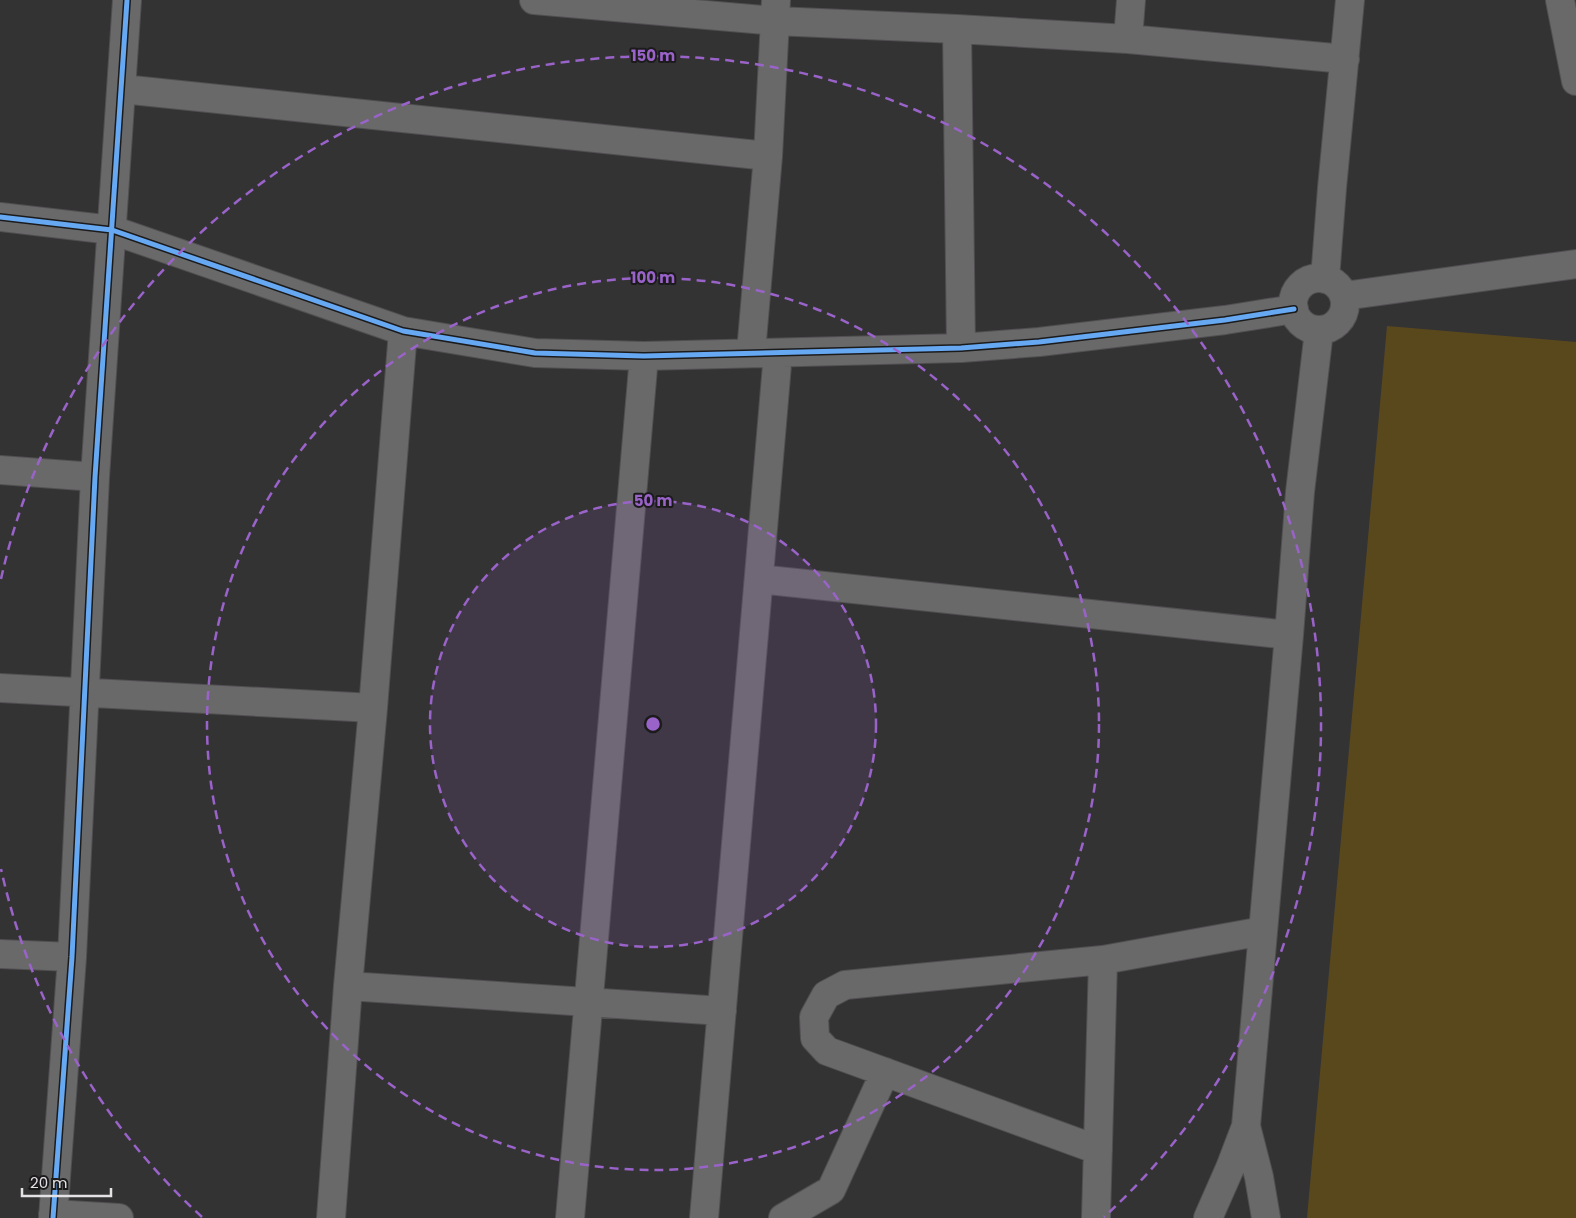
<svg xmlns="http://www.w3.org/2000/svg" width="1576" height="1218" font-family="Poppins,sans-serif">
<style>
.green{fill:#5a481d}
.lines{fill:none;stroke-linecap:round;stroke-linejoin:round}
.minor-casing{stroke:#514f51;stroke-width:30}
.minor{stroke:#6a696a;stroke-width:28}
.cycleway-casing{stroke:#1c1b1c;stroke-width:8}
.cycleway{stroke:#66a8f1;stroke-width:5}
.ring{fill:none;stroke:#9a63ca;stroke-width:2.5;stroke-dasharray:9 6}
.centre{fill:#9a63ca;stroke:#1c1b1c;stroke-width:2.5}
.ring-label{font-size:15px;text-anchor:middle;font-weight:bold;fill:#9a63ca;stroke:#1c1b1c;stroke-width:4;stroke-linejoin:round;paint-order:stroke}
</style>
<rect width="100%" height="100%" fill="#343334"/>
<!-- green -->
<path class="green" d="M1387 326 1576 342V1218H1307Z"/>
<g class="lines">
<defs>
<path id="minor" d="M534 0 775 21 957 29 1128 39 1345 59
M1560 0 1576 81
M957 29 961 348
M1128 39 1131 0
M122 89 768 156
M0 217 112 230 403 331 535 353 644 356 961 348 1039 342 1225 320 1294 309
M1293 304a26 26 0 1 1 52 0a26 26 0 1 1-52 0Z
M1325 279 1332 188 1350 0
M1344 296 1576 264
M751 352 768 156 776 0
M0 470 95 477
M759 579 1289 635
M0 688 373 708
M0 954 72 957
M348 986 722 1011
M1246 1126 1259 1177 1266 1218
M1098 1150 827 1051 815 1038 814 1017 826 995 845 985 1103 960 1263 931
M53 1214 119 1218
M53 1218 72 957 95 477 127 0
M331 1218 348 986 373 708 403 331
M570 1218 644 356
M704 1218 778 353
M783 1218 831 1190 885 1072
M1096 1218 1103 960
M1208 1218 1230 1168 1246 1126 1289 635 1300 492 1319 331"/>
</defs>
<!-- minor casing -->
<use href="#minor" class="minor-casing"/>
<!-- minor -->
<use href="#minor" class="minor"/>
<defs>
<path id="cycleway" d="M0 217 112 230 403 331 535 353 644 356 961 348 1039 342 1225 320 1294 309
M53 1218 72 957 95 477 127 0"/>
</defs>
<!-- cycleway casing -->
<use href="#cycleway" class="cycleway-casing"/>
<!-- cycleway -->
<use href="#cycleway" class="cycleway"/>
</g>
<!-- distance rings -->
<circle cx="653" cy="724" r="223" fill="#9a63ca" fill-opacity=".12"/>
<g class="ring">
<circle cx="653" cy="724" r="223"/>
<circle cx="653" cy="724" r="446"/>
<path d="M202 1217A668 668 0 0 1 1 869M1 579A668 668 0 1 1 1104 1217"/>
</g>
<circle cx="653" cy="724" r="8" class="centre"/>
<g class="ring-label">
<text x="653" y="61">150 m</text>
<text x="653" y="283">100 m</text>
<text x="653" y="506">50 m</text>
</g>
<!-- scale -->
<path d="M22 1188v8h89v-8" fill="none" stroke="#e4e2e4" stroke-width="2.5"/>
<text x="30" y="1188" font-size="15" fill="#e4e2e4" stroke="#1c1b1c" stroke-width="4" paint-order="stroke">20 m</text>
</svg>
